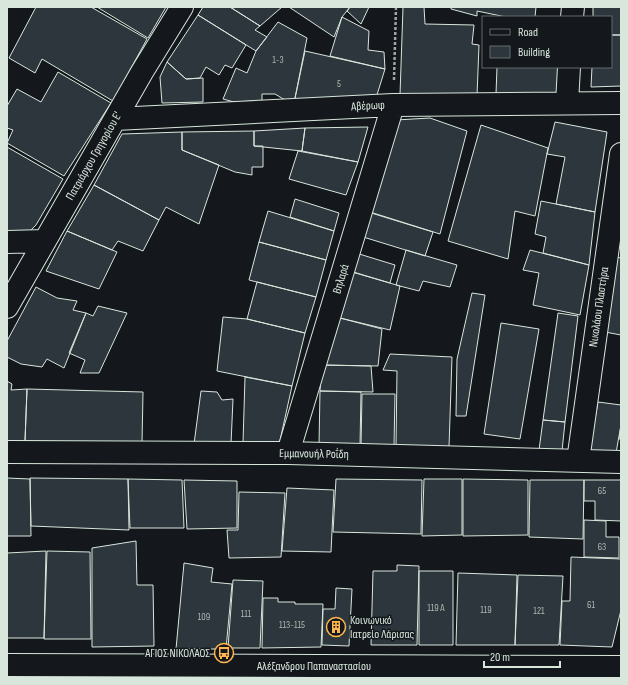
<svg xmlns="http://www.w3.org/2000/svg" width="628" height="685" font-family="'Sofia Sans Condensed',sans-serif">
<style>
.building{fill:#2c363c;stroke:#d8e6dc}
.lines{fill:none;stroke-linecap:round;stroke-linejoin:round}
.minor-casing{stroke:#d8e6dc;stroke-width:24}
.primary-casing{stroke:#d8e6dc;stroke-width:24}
.path{stroke:#9da8a2;stroke-width:2.5;stroke-dasharray:3 2;stroke-linecap:butt}
.minor{stroke:#14181c;stroke-width:22}
.primary{stroke:#14181c;stroke-width:22}
.labels{text-anchor:middle;dominant-baseline:central;stroke-width:3;stroke-linejoin:round;paint-order:stroke}
.number-label{font-size:10px;fill:#adbab4}
.street-label{font-size:12px;fill:#d8e6dc;stroke:#14181c}
.poi-label{font-size:12px;fill:#d8e6dc;stroke:#14181c;text-anchor:start}
</style>
<rect width="100%" height="100%" fill="#14181c"/>
<!-- building -->
<path class="building" d="M36 7H91L147 39 113 101 42 59 35 73 9 58Z
M97 7H166L148 38Z
M203 7H230L260 26 255 30 267 37 256 51 198 15Z
M230 7H282L260 26Z
M289 7H350L342 17 334 37Z
M350 7H369L361 24 347 11Z
M403 7H424L425 24 474 25 472 44 479 45 477 96 400 95Z
M451 7H536L535 17H506L477 11V16L451 9Z
M593 7H621V35H611V17H593Z
M198 15 246 45 232 68 225 65 219 75 206 67 200 78 186 79 167 62Z
M342 17 369 31 368 50 384 52 385 69 330 56Z
M278 22 307 38 294 103 285 100 275 94H262V102L252 101 234 102 223 99 236 68 247 73 256 51Z
M611 35H621V86L591 87 592 67H611Z
M305 51 385 69 376 98 294 103Z
M167 62 186 79 203 78V102L162 103 160 77Z
M497 67H562L561 93 496 94Z
M58 72 111 103 64 176 7 143 13 130 7 128V106L17 89 41 102Z
M430 118 467 131 440 234 370 212 396 120Z
M555 122 607 132 595 212 556 204 565 157 547 154Z
M481 125 548 148 535 216 515 211 508 259 448 241Z
M368 127 358 162 302 151 305 128Z
M305 128 302 151 254 146V131Z
M254 131V146H263V167H252V175L235 172 182 150V132Z
M182 132V150L219 165 199 224 166 207 159 220 94 185 122 134Z
M7 147 63 179 36 225 26 235 7 236Z
M298 151 358 162 346 195 289 179Z
M94 185 159 220 143 251 118 241 112 250 67 231Z
M295 199 339 213 334 231 290 217Z
M541 201 595 212 589 265 543 253 546 237 535 234Z
M268 211 334 231 326 260 259 242Z
M368 212 433 232 425 256 360 236Z
M67 231 117 252 99 289 46 271Z
M259 242 326 260 316 297 249 280Z
M406 250 457 265 450 287 423 281 419 291 396 285Z
M530 250 589 265 580 315 533 305 539 273 523 270Z
M356 253 395 265 390 283 350 271Z
M616 257 621 258V335L605 332Z
M352 272 400 286 390 330 336 317Z
M257 282 316 297 305 333 247 319Z
M36 287 57 298 77 301 73 310 86 313 64 368 47 359 42 367 21 364 7 357V341Z
M472 293 485 295 466 416H456L457 359Z
M98 306 127 313 99 373H80L85 360 69 353 86 313 93 316Z
M558 313 578 316 565 422 543 420Z
M223 317 247 319 305 333 292 386 217 371Z
M336 317 382 329 378 366 322 365Z
M501 323 539 329 520 439 484 434Z
M390 354 452 357 449 447 396 446 397 371 383 370Z
M322 365 371 366 373 392 320 391Z
M245 377 292 386 279 445 243 443Z
M7 381 12 384 11 390 27 389 25 441H7Z
M27 389 143 392 142 443 25 441Z
M201 391 217 392 222 400 233 399 231 444H194Z
M320 391 361 392 360 446 319 445Z
M362 394H395L394 446H361Z
M598 402 621 405V425L616 453 589 452Z
M543 420 565 422 562 451 539 450Z
M621 425V439H619Z
M7 478 30 479 31 536H7Z
M30 478 128 479 129 530 31 526Z
M128 479 182 480 184 528H130Z
M336 479 422 480 421 534 333 532Z
M424 479H462V535L422 536Z
M463 479 528 480V535L463 536Z
M184 480 237 481V528L187 529Z
M530 480H584L583 539 529 537Z
M584 480H621V521L595 520V501H584Z
M287 488 334 490 331 552 282 551Z
M239 492 285 493 281 557 229 558 227 530H238Z
M584 520 606 521V537H619V558L584 557Z
M136 541 137 585H153L154 646 92 647V548Z
M46 551 44 638H7V553Z
M47 551 90 552 91 639H44Z
M571 557 621 559V610L612 647 560 645 562 601H570Z
M184 563 213 568 211 582 232 584 226 649H176Z
M397 565 419 566 417 645H371L373 571H397Z
M419 571H453V645H419Z
M458 573 517 575 515 645H456Z
M518 575 563 576 559 645H515Z
M233 580 263 581 260 648H228Z
M336 588 352 589 349 646 322 645 323 609H335Z
M263 598H278V602H295V604H323L321 647 262 648Z"/>
<g class="lines">
<defs>
<path id="minor" d="M572 17 573 7
M567 103 569 67
M115 119 393 105 621 103
M7 242 45 241
M7 307 142 72 182 7
M7 452 288 453 621 462
M288 453 393 105
M578 461 621 154"/>
<path id="primary" d="M7 665 621 667"/>
</defs>
<!-- minor casing -->
<use href="#minor" class="minor-casing"/>
<!-- primary casing -->
<use href="#primary" class="primary-casing"/>
<!-- path -->
<path class="path" d="M394 80 396 7"/>
<!-- minor -->
<use href="#minor" class="minor"/>
<!-- primary -->
<use href="#primary" class="primary"/>
</g>
<!-- icons -->
<defs>
<symbol id="building-ring" viewBox="-11 -11 22 22"><circle r="9.5" fill="#14181c" stroke="#ffb74d" stroke-width="1.5"/><path d="M-4-6H4V6H1V3H-1V6H-4ZM-2.5-4.3h1.7v1.8h-1.7ZM.8-4.3h1.7v1.8H.8ZM-2.5-1h1.7V.8h-1.7ZM.8-1h1.7V.8H.8Z" fill="#ffb74d"/></symbol>
<symbol id="bus-ring" viewBox="-11 -11 22 22"><circle r="9.5" fill="#14181c" stroke="#ffb74d" stroke-width="1.5"/><path d="M-5-6H5V4H4V6H2V4H-2V6H-4V4H-5ZM-3.5-4V0h7V-4ZM-3.5 1.2v1.5H-2V1.2ZM2 1.2v1.5H3.5V1.2Z" fill="#ffb74d"/></symbol>
</defs>
<g fill-rule="evenodd">
<use href="#building-ring" x="325" y="616" width="22" height="22"/>
<use href="#bus-ring" x="213" y="642" width="22" height="22"/>
</g>
<g class="labels">
<!-- number labels -->
<g class="number-label">
<text x="278" y="60">1-3</text>
<text x="339" y="84">5</text>
<text x="602" y="491">65</text>
<text x="602" y="547">63</text>
<text x="591" y="605">61</text>
<text x="436" y="608">119 A</text>
<text x="486" y="610">119</text>
<text x="539" y="611">121</text>
<text x="246" y="614">111</text>
<text x="204" y="617">109</text>
<text x="292" y="625">113-115</text>
</g>
<!-- street labels -->
<g class="street-label">
<text transform="translate(368 106) rotate(-3)">Αβέρωφ</text>
<text transform="translate(94 156) rotate(-60)">Πατριάρχου Γρηγορίου Ε'</text>
<text transform="translate(341 279) rotate(-73)">Βηλαρά</text>
<text transform="translate(599 307) rotate(-82)">Νικολάου Πλαστήρα</text>
<text transform="translate(314 454) rotate(1)">Εμμανουήλ Ροΐδη</text>
<text x="314" y="666">Αλέξανδρου Παπαναστασίου</text>
</g>
<!-- poi labels -->
<g class="poi-label">
<text x="350" y="620">Κοινωνικό<tspan x="350" dy="14">Ιατρείο Λάρισας</tspan></text>
<text x="210" y="653" text-anchor="end">ΑΓΙΟΣ ΝΙΚΟΛΑΟΣ</text>
</g>
</g>
<!-- border -->
<rect width="628" height="685" fill="none" stroke="#d8e6dc" stroke-width="16"/>
<!-- legend -->
<rect x="482" y="16" width="130" height="52" fill="#14181c" stroke="#626a69"/>
<rect x="490" y="29" width="20" height="6" fill="#14181c" stroke="#626a69"/>
<text x="518" y="36" font-size="12" fill="#d8e6dc">Road</text>
<rect x="490" y="46" width="20" height="12" fill="#2c363c" stroke="#626a69"/>
<text x="518" y="56" font-size="12" fill="#d8e6dc">Building</text>
<!-- scale -->
<path d="M484 661v6h76v-6" fill="none" stroke="#d8e6dc" stroke-width="2"/>
<text x="490" y="661" font-size="12" fill="#d8e6dc" stroke="#14181c" stroke-width="3" paint-order="stroke">20 m</text>
</svg>
